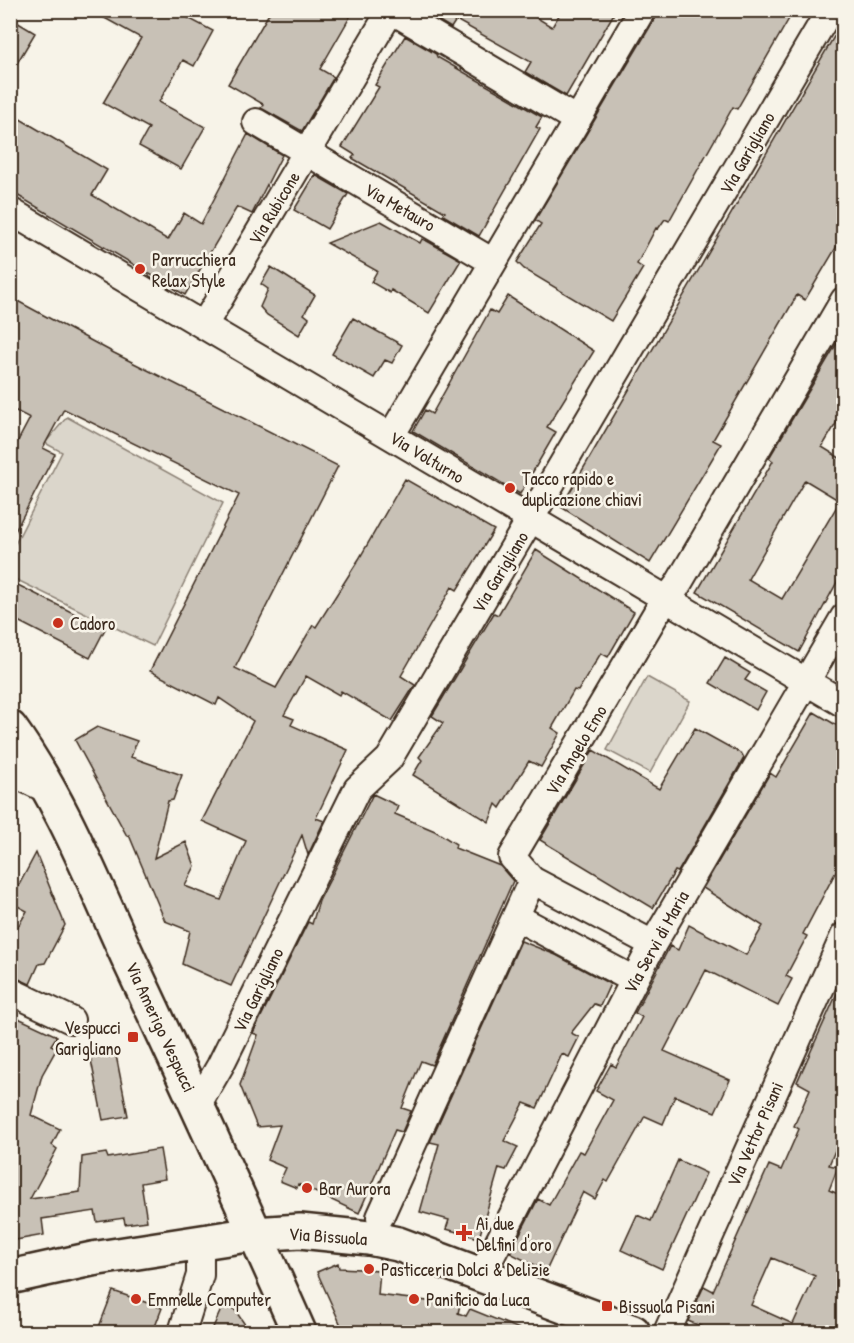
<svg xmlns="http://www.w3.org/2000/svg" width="854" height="1343" font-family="'Patrick Hand',sans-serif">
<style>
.green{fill:#dbd6cb;stroke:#8b8074;stroke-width:1.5}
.building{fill:#c8c1b6;stroke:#3b2a1e;stroke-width:1.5;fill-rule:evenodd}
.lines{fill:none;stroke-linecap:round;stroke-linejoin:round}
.street-casing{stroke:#3b2a1e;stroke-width:30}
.secondary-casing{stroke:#3b2a1e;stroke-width:38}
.street{stroke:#f7f3e8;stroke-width:26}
.secondary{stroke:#f7f3e8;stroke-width:33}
.poi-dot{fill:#c8321e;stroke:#f7f3e8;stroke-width:2}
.labels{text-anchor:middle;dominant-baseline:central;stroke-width:5;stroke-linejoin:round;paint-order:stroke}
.street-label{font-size:18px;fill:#3b2a1e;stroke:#f7f3e8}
.poi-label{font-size:18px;fill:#3b2a1e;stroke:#f7f3e8;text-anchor:start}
</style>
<rect width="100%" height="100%" fill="#f7f3e8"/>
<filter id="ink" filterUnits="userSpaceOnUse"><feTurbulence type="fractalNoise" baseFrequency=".0167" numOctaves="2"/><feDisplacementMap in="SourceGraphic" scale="12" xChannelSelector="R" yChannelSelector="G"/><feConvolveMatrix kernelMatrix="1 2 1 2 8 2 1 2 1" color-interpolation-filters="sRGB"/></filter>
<g filter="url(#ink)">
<!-- green -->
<path class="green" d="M67 417 223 503 153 646 11 577 10 554 62 452 45 443Z
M647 677 690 701 650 773 607 750Z"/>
<!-- building -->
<path class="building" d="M90 10H173L213 31 194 66 183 60 159 102 205 127 181 169 139 146 149 128 103 103 141 38Z
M271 10H354L320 69 334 77 302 131 261 108 263 104 228 84Z
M421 10H524L552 27 562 10H616L566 96 525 72 531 62 456 20 451 28Z
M660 10H794L737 109 733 107 669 221 665 219 658 229 656 228 637 264 643 268 611 321 524 269 517 262 541 224 535 220Z
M10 18 35 33 10 75Z
M843 21V236L805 300 797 295 713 440 721 444 650 563 561 507Z
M405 36 436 54 437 57 542 117 536 127 540 129 479 236 443 215 445 212 352 158 355 155 342 147 379 87 375 85Z
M10 113 107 170 92 195 168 240 184 213 201 224 248 134 282 155 252 214 237 207 185 295 10 191Z
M315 175 348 194 327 229 294 210Z
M381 221 420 243 422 239 427 241 461 260 429 313 391 290 390 293 371 282 377 271 327 243Z
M271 267 315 295 304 314 309 318 299 335 267 315 260 307 268 289 261 284Z
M508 296 594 351 547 427 556 432 520 494 413 431 425 410 432 414 490 310 497 314Z
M10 297 114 353 338 466 235 668 276 688 313 625 316 627 359 559 405 479 494 530 457 590 452 587 401 676 415 685 392 721 341 691 339 695 306 676 284 715 294 719 291 725 348 750 316 818 324 821 308 855 302 835 231 986 182 964 190 931 165 921 129 835 127 836 75 740 97 727 137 741 131 757 182 775 173 800 168 801 154 858 186 842 195 866 185 886 221 900 246 841 202 821 253 721 219 698 216 705 150 671 239 495 64 409 43 448 55 454 10 541V456L30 418 10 408Z
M353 318 402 345 392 363 385 360 374 378 332 354Z
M843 333V412L822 447 843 460V571L799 652 697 592 773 461 769 458ZM805 480 840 501 782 599 748 579Z
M536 550 634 612 608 657 601 653 578 691 574 690 552 728 560 733 541 767 529 761 500 808 496 804 489 822 413 775 422 760 419 757 443 723 432 716 494 613 498 615Z
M10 581 105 629 90 658 10 617Z
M725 658 750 673 745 680 766 692 756 710 710 683Z
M814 712 843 729V858L803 934 807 936 786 976 792 979 778 1006 706 970 664 1051 730 1080 715 1112 675 1096 663 1124 645 1116 608 1182 605 1180 595 1199 583 1192 546 1271 510 1253 538 1199 549 1205 579 1151 584 1153 613 1100 596 1091 611 1064 616 1067 642 1017 635 1013 670 946 678 950 689 925 746 955 763 926 703 888 770 773 776 777Z
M695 728 742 754 744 758 678 872 675 871 653 908 540 840 593 750 659 789Z
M373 794 398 806 395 814 435 831 456 844 455 848 500 866 513 881 432 1065 421 1061 402 1108 411 1111 402 1132 395 1130 359 1213 298 1184 297 1188 280 1181 286 1168 267 1160 280 1125 257 1127 240 1085 258 1035 253 1033 308 922 312 924 319 901Z
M36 853 65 925 45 963 39 964 30 984 10 975V940L27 911 10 902Z
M521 941 556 955 610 984 600 1006 594 1004 571 1033 579 1037 569 1057 562 1054 537 1108 524 1103 504 1141 518 1147 506 1170 499 1168 479 1238 446 1229 449 1220 420 1212 439 1144 430 1142Z
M843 980V1131L829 1165 838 1167 829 1190 843 1196V1311L834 1332H714L688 1321 704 1286 713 1291 769 1165 781 1170 799 1129 794 1126 810 1089 797 1082ZM772 1258 815 1276 793 1324 751 1305Z
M16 1017 57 1036 51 1045 57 1048 42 1075 31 1115 60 1129 52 1145 57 1149 30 1199 80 1192 82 1157 106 1153 108 1158 160 1149 165 1179 141 1183 147 1221 125 1224 124 1218 97 1222 95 1211 42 1219 44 1235 10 1241V1027Z
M115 1050 128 1116 103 1120 90 1055Z
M678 1160 706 1173 662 1269 621 1250 637 1215 651 1221Z
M338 1263 339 1268 380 1270 378 1295 460 1305 458 1313 466 1316 470 1309 527 1332H344L317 1272Z
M113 1291 162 1308 153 1332H97Z
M224 1303 235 1310 250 1332H211Z"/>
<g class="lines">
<defs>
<path id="street" d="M391 10 577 120
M256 122 493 262
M10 211 844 704
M204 325 391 10
M391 436 642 10
M10 772 48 790
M516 917 634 980
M653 944 532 880 512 857 657 612 677 586 844 300
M10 991 71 1020
M198 1104 220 1066 357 789 389 759 830 10
M380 1217 532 880
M482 1274 653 944 844 617
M182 1332 200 1275V1242
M667 1332 844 936"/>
<path id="secondary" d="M10 728C62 800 95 886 132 966 189 1087 245 1210 299 1332
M10 1277 92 1259 254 1234 300 1231 369 1238 398 1244 633 1332"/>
</defs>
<!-- street casing -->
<use href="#street" class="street-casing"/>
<!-- secondary casing -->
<use href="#secondary" class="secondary-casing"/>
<!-- street -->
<use href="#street" class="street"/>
<!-- secondary -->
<use href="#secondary" class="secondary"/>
</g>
</g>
<!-- markers -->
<g class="poi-dot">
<circle cx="140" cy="269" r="6"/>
<circle cx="510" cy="488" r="6"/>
<circle cx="58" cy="623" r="6"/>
<rect x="127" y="1031" width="12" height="12" rx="3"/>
<circle cx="307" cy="1188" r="6"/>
<path d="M461 1224h6v6h6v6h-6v6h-6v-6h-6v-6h6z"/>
<circle cx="369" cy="1269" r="6"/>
<circle cx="136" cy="1299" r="6"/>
<circle cx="414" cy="1299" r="6"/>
<rect x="601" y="1300" width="12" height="12" rx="3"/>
</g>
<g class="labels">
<!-- street labels -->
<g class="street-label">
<text transform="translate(747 153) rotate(-60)">Via Garigliano</text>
<text transform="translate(400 207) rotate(30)">Via Metauro</text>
<text transform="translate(274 208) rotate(-59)">Via Rubicone</text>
<text transform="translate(427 457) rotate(31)">Via Volturno</text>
<text transform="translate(500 572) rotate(-59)">Via Garigliano</text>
<text transform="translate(576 750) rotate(-59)">Via Angelo Emo</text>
<text transform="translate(656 942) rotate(-61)">Via Servi di Maria</text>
<text transform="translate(258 990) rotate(-64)">Via Garigliano</text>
<text transform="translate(161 1027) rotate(65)">Via Amerigo Vespucci</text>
<text transform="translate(755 1134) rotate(-66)">Via Vettor Pisani</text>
<text transform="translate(328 1236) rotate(4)">Via Bissuola</text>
</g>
<!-- poi labels -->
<g class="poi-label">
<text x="152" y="259">Parrucchiera<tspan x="152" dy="21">Relax Style</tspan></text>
<text x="522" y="478">Tacco rapido e<tspan x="522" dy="21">duplicazione chiavi</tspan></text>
<text x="70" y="623">Cadoro</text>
<text x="121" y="1027" text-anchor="end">Vespucci<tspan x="121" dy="21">Garigliano</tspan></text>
<text x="319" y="1188">Bar Aurora</text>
<text x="476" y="1223">Ai due<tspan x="476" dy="21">Delfini d'oro</tspan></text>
<text x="381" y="1269">Pasticceria Dolci &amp; Delizie</text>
<text x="148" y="1299">Emmelle Computer</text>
<text x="426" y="1299">Panificio da Luca</text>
<text x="619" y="1306">Bissuola Pisani</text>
</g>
</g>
<!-- margin -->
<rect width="854" height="1343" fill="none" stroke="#f7f3e8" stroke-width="36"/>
<rect x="18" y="18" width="818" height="1307" fill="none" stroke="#3b2a1e" stroke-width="2" filter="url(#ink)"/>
</svg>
